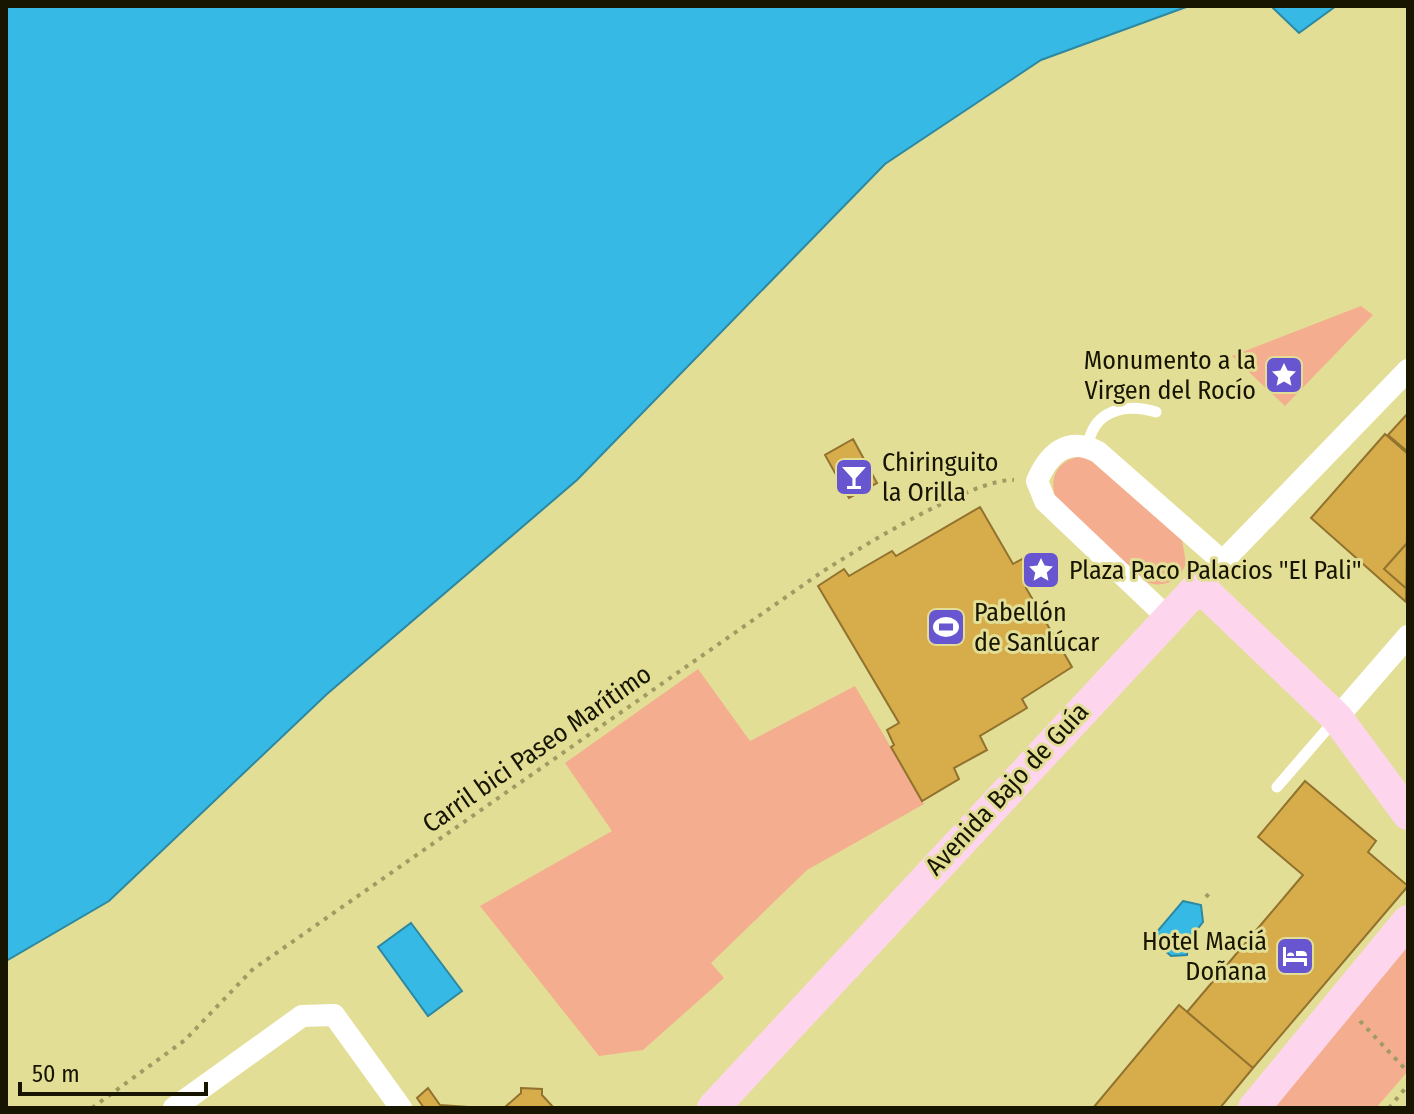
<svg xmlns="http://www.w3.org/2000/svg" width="1414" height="1114" font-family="'Fira Sans Condensed',sans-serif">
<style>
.green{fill:#f4ad8e}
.water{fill:#36b9e4;stroke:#2d88a0;stroke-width:2}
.building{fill:#d7ac4a;stroke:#91722e;stroke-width:2}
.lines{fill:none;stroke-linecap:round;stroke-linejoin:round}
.path{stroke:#9f9b63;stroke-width:4;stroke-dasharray:4 6;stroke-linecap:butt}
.lane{stroke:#fff;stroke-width:11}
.street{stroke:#fff;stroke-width:22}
.secondary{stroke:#fdd6ee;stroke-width:32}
.labels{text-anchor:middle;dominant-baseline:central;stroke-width:6;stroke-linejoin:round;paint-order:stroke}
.poi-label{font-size:26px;fill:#171500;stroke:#e3de95;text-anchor:start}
.street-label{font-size:26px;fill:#171500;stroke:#e3de95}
</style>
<rect width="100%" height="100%" fill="#e3de95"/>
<!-- green -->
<path class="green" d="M1361 306 1373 315 1285 406 1232 356Z
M1086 456 1182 540 1186 563C1179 583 1162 589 1143 581L1055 496C1048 472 1063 457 1086 456Z
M698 669 750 741 855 686 924 804 807 870 711 963 724 978 643 1050 599 1056 480 906 612 831 565 763Z
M1408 946V1071L1376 1108H1272Z"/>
<!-- water -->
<path class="water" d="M6 6H1189L1041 60 885 164 577 480 327 694 109 901 6 961Z
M1271 6H1336L1299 33Z
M1183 901 1201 905 1203 922 1188 941 1187 955 1171 956 1155 942V934Z
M411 923 462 991 428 1016 378 947Z"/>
<!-- building -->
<path class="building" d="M1408 413V452L1388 435Z
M1385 434 1408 454 1406 602 1311 518Z
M853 439 877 483 849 498 825 455Z
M980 507 1013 564 1022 559 1035 583 1026 588 1072 667 1022 699 1027 708 980 736 987 750 954 768 959 779 922 801 891 747 894 745 887 730 899 723 818 586 844 569 849 576 892 551 896 556Z
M1408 542V590L1384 569Z
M1305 781 1376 841 1368 852 1408 886 1253 1068 1187 1012 1303 875 1258 837Z
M1179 1005 1253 1068 1220 1108H1093Z
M428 1088 440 1105 483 1108H424L417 1098Z
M521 1088 542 1089V1095L554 1108H504L521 1093Z"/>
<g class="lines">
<!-- path -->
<path class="path" d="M1206 897 1210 892
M1360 1021 1408 1072
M92 1108 185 1040 252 970 819 574C857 549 974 478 1014 480
M1389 1108 1408 1085"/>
<!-- lane -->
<path class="lane" d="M1088 446C1093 410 1125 403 1156 412
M1277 787 1334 721"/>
<!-- street -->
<path class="street" d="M1199 586 1408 370
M1167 617 1045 501 1037 481C1049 453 1068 436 1098 452L1222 561
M1337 718 1408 636
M174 1108 302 1016 334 1015 401 1108"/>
<!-- secondary -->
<path class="secondary" d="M713 1108 1199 586 1337 718 1408 814
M1254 1108 1408 921"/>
</g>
<!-- icons -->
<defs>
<symbol id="sight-square" viewBox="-11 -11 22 22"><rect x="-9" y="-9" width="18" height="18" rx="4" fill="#6756cf" stroke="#e3de95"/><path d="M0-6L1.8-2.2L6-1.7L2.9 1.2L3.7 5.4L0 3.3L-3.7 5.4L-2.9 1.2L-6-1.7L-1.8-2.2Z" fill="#fff"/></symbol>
<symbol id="bar-square" viewBox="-11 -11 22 22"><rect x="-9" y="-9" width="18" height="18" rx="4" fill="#6756cf" stroke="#e3de95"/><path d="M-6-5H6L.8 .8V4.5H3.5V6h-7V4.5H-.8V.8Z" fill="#fff"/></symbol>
<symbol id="stadium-square" viewBox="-11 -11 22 22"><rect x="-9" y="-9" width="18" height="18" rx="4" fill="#6756cf" stroke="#e3de95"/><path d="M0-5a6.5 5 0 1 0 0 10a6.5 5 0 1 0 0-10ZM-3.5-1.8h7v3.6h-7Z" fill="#fff"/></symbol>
<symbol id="hotel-square" viewBox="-11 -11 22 22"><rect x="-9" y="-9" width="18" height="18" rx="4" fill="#6756cf" stroke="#e3de95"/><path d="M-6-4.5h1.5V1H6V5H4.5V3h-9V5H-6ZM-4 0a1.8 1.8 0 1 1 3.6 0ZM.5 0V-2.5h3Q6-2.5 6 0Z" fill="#fff"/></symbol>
</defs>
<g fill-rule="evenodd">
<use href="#sight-square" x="1262" y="353" width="44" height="44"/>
<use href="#bar-square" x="832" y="455" width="44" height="44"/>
<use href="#sight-square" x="1019" y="548" width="44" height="44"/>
<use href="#stadium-square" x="924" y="605" width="44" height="44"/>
<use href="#hotel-square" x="1273" y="934" width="44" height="44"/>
</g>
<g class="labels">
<!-- poi labels -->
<g class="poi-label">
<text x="1256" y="360" text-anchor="end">Monumento a la<tspan x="1256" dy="30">Virgen del Rocío</tspan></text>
<text x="882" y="462">Chiringuito<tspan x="882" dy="30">la Orilla</tspan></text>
<text x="1069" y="570">Plaza Paco Palacios "El Pali"</text>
<text x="974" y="612">Pabellón<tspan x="974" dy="30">de Sanlúcar</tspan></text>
<text x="1267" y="941" text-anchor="end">Hotel Maciá<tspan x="1267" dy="30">Doñana</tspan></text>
</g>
<!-- street labels -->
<g class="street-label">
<text transform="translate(537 749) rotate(-35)">Carril bici Paseo Marítimo</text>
<text transform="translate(1007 789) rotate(-47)">Avenida Bajo de Guía</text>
</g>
</g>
<!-- border -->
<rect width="1414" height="1114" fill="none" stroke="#171500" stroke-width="16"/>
<!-- scale -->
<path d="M20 1082v12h186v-12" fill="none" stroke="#171500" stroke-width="4"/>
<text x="32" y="1082" font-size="24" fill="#171500" stroke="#e3de95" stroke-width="6" paint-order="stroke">50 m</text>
</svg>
